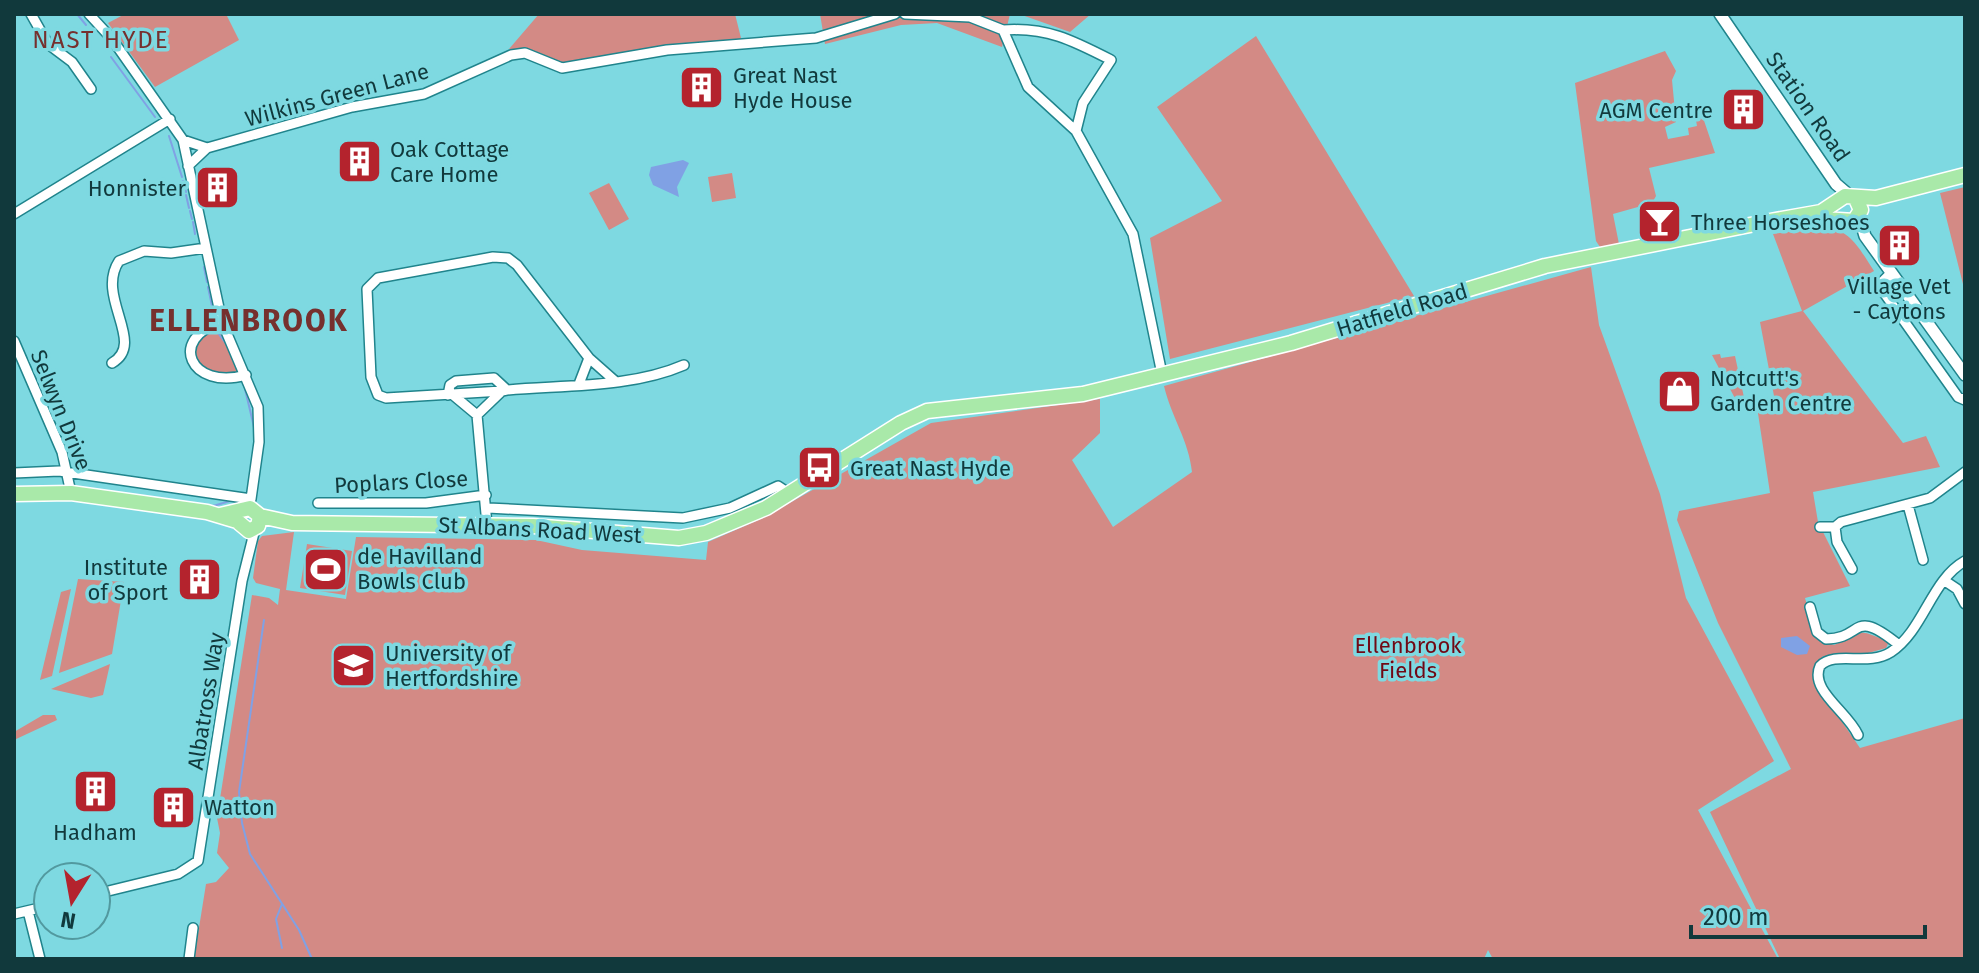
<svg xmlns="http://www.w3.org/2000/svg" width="1979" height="973" font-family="'Fira Sans',sans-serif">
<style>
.green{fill:#d38a85}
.water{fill:#80a1e4}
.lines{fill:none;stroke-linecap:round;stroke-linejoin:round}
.stream{stroke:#80a1e4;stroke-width:2}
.minor-casing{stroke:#20848c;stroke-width:12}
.tertiary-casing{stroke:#20848c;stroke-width:14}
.primary-casing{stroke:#fff;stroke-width:17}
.minor{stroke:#fff;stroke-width:9}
.tertiary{stroke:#fff;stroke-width:11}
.primary{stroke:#a9e9a9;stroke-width:14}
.labels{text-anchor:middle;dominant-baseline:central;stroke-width:7;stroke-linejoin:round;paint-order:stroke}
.poi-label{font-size:22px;fill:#11393c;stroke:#7ed9e1;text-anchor:start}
.street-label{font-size:22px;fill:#11393c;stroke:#7ed9e1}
.park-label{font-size:22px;fill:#710814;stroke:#7ed9e1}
.neighbourhood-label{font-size:24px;letter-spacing:2px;fill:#76302e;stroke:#7ed9e1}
.district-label{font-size:30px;font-weight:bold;letter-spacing:2px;fill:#76302e;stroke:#7ed9e1}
</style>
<rect width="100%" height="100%" fill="#7ed9e1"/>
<!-- green -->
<path class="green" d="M125 14H226L239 40 155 87 108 23Z
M539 14H735L742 42 668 45 561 64 527 51 509 49Z
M820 14H1010L1002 47 937 23 901 25 825 44Z
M1019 14H1091L1070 32Z
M1256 36 1414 296 1170 359 1150 238 1222 201 1157 107Z
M1665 51 1676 71 1672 80 1676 122 1665 127 1668 139 1689 135 1688 128 1697 126 1695 114 1698 103 1715 153 1649 168 1656 196 1652 203 1613 214 1619 244 1600 247 1596 241 1575 83Z
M732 173 736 198 712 202 708 177Z
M609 183 629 219 609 230 589 193Z
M1965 187V292L1940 193Z
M1823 226C1851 230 1859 248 1874 271L1803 311 1903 443 1926 436 1940 467 1813 492 1818 522 1850 586 1805 598C1811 618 1812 638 1834 645 1869 632 1853 627 1889 642L1886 648 1858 656H1823L1814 670V681L1860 748 1965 718V959H1780L1710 812 1791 769 1718 623 1677 520 1679 511 1770 493 1756 400 1774 396 1760 322 1802 311 1773 234Z
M1591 267 1599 325 1660 494 1686 598 1774 761 1698 810 1778 959H1493L1488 950 1484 959H194L206 884 216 882 229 868 217 853 220 833 217 818 252 595 269 598 278 605 280 589 256 583 253 578 258 541 262 536 294 532 286 590 346 599 356 537 536 540 582 550 706 560 708 542 763 518 931 423 1100 399V433L1072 460 1113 527 1192 472C1189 441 1171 416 1164 386Z
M222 322 246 375 228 381 195 366 193 342Z
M1720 354 1721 358 1735 356 1745 402 1738 404 1712 355Z
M307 544 352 551 345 595 300 588Z
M78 579 124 582 112 654 59 673Z
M71 589 52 676 40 680 61 592Z
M110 664 103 695 91 698 51 689Z
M43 715H55L57 720 14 740V732Z"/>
<!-- water -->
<path class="water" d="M683 160 689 163 677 187 679 197 653 185 649 175 651 167Z
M1797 636 1810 646 1807 654 1797 655 1781 647V638Z"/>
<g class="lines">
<!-- stream -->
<path class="stream" d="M77 14 86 25
M111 57 155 117
M169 136 182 177
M183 181 186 192
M186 195 189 208
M190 211 192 219
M193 222 195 234
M204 267 207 282
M208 287 212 306
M213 311 214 319
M215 329 227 345
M245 389 254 427
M213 506 230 501
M264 620 239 792 242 823 250 854 299 930 312 959
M282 948 276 919 282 904"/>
<defs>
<path id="minor" d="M31 14 48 44 72 62 91 89
M89 14 112 39 183 140 222 322 258 407 259 442 251 499 246 508
M905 14 970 17 1003 30 1028 87 1076 131 1133 234 1162 374
M1003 30C1047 27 1072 40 1111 60L1083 103 1076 131
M183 140 207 148
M188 166 207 148 352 107 424 94 511 55 525 53 562 68 667 50 816 38 895 14
M14 214 170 119
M1890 274 1881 283 1882 290 1958 397 1965 400
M222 322C167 338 190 391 246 375
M14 341 62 452 71 493
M589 358 615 381
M112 363C147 343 95 297 119 261L144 251 171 253 206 248
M579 384 589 358 517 265 508 258 493 257 378 278 367 289 371 377 378 395 386 398 502 391 507 390C564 385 631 388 684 365
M448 395 450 385 456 381 494 378 507 390
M453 395 477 415 487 525
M477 415 502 391
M14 473 59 471 251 499
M318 503H426L486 495
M1908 505 1923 560
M488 508 683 518 730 508 778 486 790 494
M1820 527H1835L1841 522 1930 498 1965 472
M1835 527 1837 542 1852 569
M1945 581 1957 589 1965 604
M1810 607 1817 632 1826 639C1864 639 1851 606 1899 645
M1858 735C1848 712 1809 690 1820 666 1835 650 1868 667 1891 652 1924 630 1931 580 1965 561
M96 894 178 874 198 861 242 581 255 529
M28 911 40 959
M14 914 48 906
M189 959 193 928"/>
<path id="tertiary" d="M1720 14 1836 184 1850 196
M1859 216 1865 236 1965 375"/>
<path id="primary" d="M1809 218 1854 221 1861 210 1856 199
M14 494 71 493 207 512 237 521 249 531 258 526 260 516
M220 515 250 508 260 516 292 523 533 526 679 538 706 533 766 508 901 423 927 411 1083 394 1291 343 1545 266 1770 221 1821 212 1845 196 1876 198 1965 175"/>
</defs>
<!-- minor casing -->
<use href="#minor" class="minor-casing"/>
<!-- tertiary casing -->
<use href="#tertiary" class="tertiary-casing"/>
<!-- primary casing -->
<use href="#primary" class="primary-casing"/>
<!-- minor -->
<use href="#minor" class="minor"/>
<!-- tertiary -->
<use href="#tertiary" class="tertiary"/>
<!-- primary -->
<use href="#primary" class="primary"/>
</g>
<!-- icons -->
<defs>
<symbol id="building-square" viewBox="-11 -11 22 22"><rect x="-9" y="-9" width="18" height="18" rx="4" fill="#b4232d" stroke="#7ed9e1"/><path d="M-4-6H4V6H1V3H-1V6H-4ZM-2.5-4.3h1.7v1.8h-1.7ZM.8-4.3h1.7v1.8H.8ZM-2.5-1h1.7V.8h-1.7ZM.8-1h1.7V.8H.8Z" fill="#fff"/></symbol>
<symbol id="bar-square" viewBox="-11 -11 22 22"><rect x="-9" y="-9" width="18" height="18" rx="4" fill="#b4232d" stroke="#7ed9e1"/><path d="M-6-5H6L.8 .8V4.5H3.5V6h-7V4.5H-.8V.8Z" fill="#fff"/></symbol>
<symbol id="shop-square" viewBox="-11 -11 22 22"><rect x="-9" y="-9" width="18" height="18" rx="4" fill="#b4232d" stroke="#7ed9e1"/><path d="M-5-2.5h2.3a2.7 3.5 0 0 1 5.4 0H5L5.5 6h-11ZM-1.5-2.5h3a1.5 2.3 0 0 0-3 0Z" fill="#fff"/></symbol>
<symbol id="bus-square" viewBox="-11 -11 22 22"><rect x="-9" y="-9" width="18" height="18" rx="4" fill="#b4232d" stroke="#7ed9e1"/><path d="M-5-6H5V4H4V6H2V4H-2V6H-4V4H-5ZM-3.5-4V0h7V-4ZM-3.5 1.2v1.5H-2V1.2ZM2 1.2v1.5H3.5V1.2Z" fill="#fff"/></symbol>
<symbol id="stadium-square" viewBox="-11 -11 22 22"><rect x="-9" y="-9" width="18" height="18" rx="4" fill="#b4232d" stroke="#7ed9e1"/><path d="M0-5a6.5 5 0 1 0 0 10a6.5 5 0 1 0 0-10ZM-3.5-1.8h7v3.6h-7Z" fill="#fff"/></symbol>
<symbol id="university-square" viewBox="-11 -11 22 22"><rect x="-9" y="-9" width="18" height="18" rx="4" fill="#b4232d" stroke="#7ed9e1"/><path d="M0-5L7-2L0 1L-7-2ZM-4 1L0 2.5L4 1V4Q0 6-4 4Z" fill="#fff"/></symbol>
</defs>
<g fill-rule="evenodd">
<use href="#building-square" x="676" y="62" width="51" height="51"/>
<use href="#building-square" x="1718" y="84" width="51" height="51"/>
<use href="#building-square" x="334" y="136" width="51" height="51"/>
<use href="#building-square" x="192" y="162" width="51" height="51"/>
<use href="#bar-square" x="1634" y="196" width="51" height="51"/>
<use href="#building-square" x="1874" y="220" width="51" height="51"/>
<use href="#shop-square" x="1654" y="366" width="51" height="51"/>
<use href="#bus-square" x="794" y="442" width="51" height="51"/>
<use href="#stadium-square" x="300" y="544" width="51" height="51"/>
<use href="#building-square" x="174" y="554" width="51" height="51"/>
<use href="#university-square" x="328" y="640" width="51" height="51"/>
<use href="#building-square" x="70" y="766" width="51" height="51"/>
<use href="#building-square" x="148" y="782" width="51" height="51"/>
</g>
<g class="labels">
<!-- poi labels -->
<g class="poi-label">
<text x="733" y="75">Great Nast<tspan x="733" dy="25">Hyde House</tspan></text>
<text x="1713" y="110" text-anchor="end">AGM Centre</text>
<text x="390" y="149">Oak Cottage<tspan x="390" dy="25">Care Home</tspan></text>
<text x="186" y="188" text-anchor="end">Honnister</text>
<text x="1691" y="222">Three Horseshoes</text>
<text x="1899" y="286" text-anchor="middle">Village Vet<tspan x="1899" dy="25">- Caytons</tspan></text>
<text x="1710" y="378">Notcutt's<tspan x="1710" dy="25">Garden Centre</tspan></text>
<text x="850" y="468">Great Nast Hyde</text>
<text x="357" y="556">de Havilland<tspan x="357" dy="25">Bowls Club</tspan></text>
<text x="168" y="567" text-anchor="end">Institute<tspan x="168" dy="25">of Sport</tspan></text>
<text x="385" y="653">University of<tspan x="385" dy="25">Hertfordshire</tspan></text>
<text x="204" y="807">Watton</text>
<text x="95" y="832" text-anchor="middle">Hadham</text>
</g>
<!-- street labels -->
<g class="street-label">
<text transform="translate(337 95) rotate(-15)">Wilkins Green Lane</text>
<text transform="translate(1808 107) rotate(55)">Station Road</text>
<text transform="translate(1402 310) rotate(-17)">Hatfield Road</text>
<text transform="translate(61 410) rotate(68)">Selwyn Drive</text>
<text transform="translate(401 482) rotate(-3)">Poplars Close</text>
<text transform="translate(540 530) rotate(3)">St Albans Road West</text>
<text transform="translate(206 701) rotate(-81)">Albatross Way</text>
</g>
<!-- park labels -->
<g class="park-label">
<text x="1408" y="645">Ellenbrook<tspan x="1408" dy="25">Fields</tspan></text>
</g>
<!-- neighbourhood labels -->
<g class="neighbourhood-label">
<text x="101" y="40">NAST HYDE</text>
</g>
<!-- district labels -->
<g class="district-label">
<text x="249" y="321">ELLENBROOK</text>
</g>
</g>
<!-- border -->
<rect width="1979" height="973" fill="none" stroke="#11393c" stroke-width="32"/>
<!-- north arrow -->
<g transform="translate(72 901) rotate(191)"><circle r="38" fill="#7ed9e1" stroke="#52999f" stroke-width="2"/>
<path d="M0-6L14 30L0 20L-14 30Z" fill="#b4232d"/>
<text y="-12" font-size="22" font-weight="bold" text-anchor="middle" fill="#11393c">N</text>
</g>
<!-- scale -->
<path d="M1691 925v12h234v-12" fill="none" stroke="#11393c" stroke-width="4"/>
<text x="1703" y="925" font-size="24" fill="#11393c" stroke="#7ed9e1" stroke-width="6" paint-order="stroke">200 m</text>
</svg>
